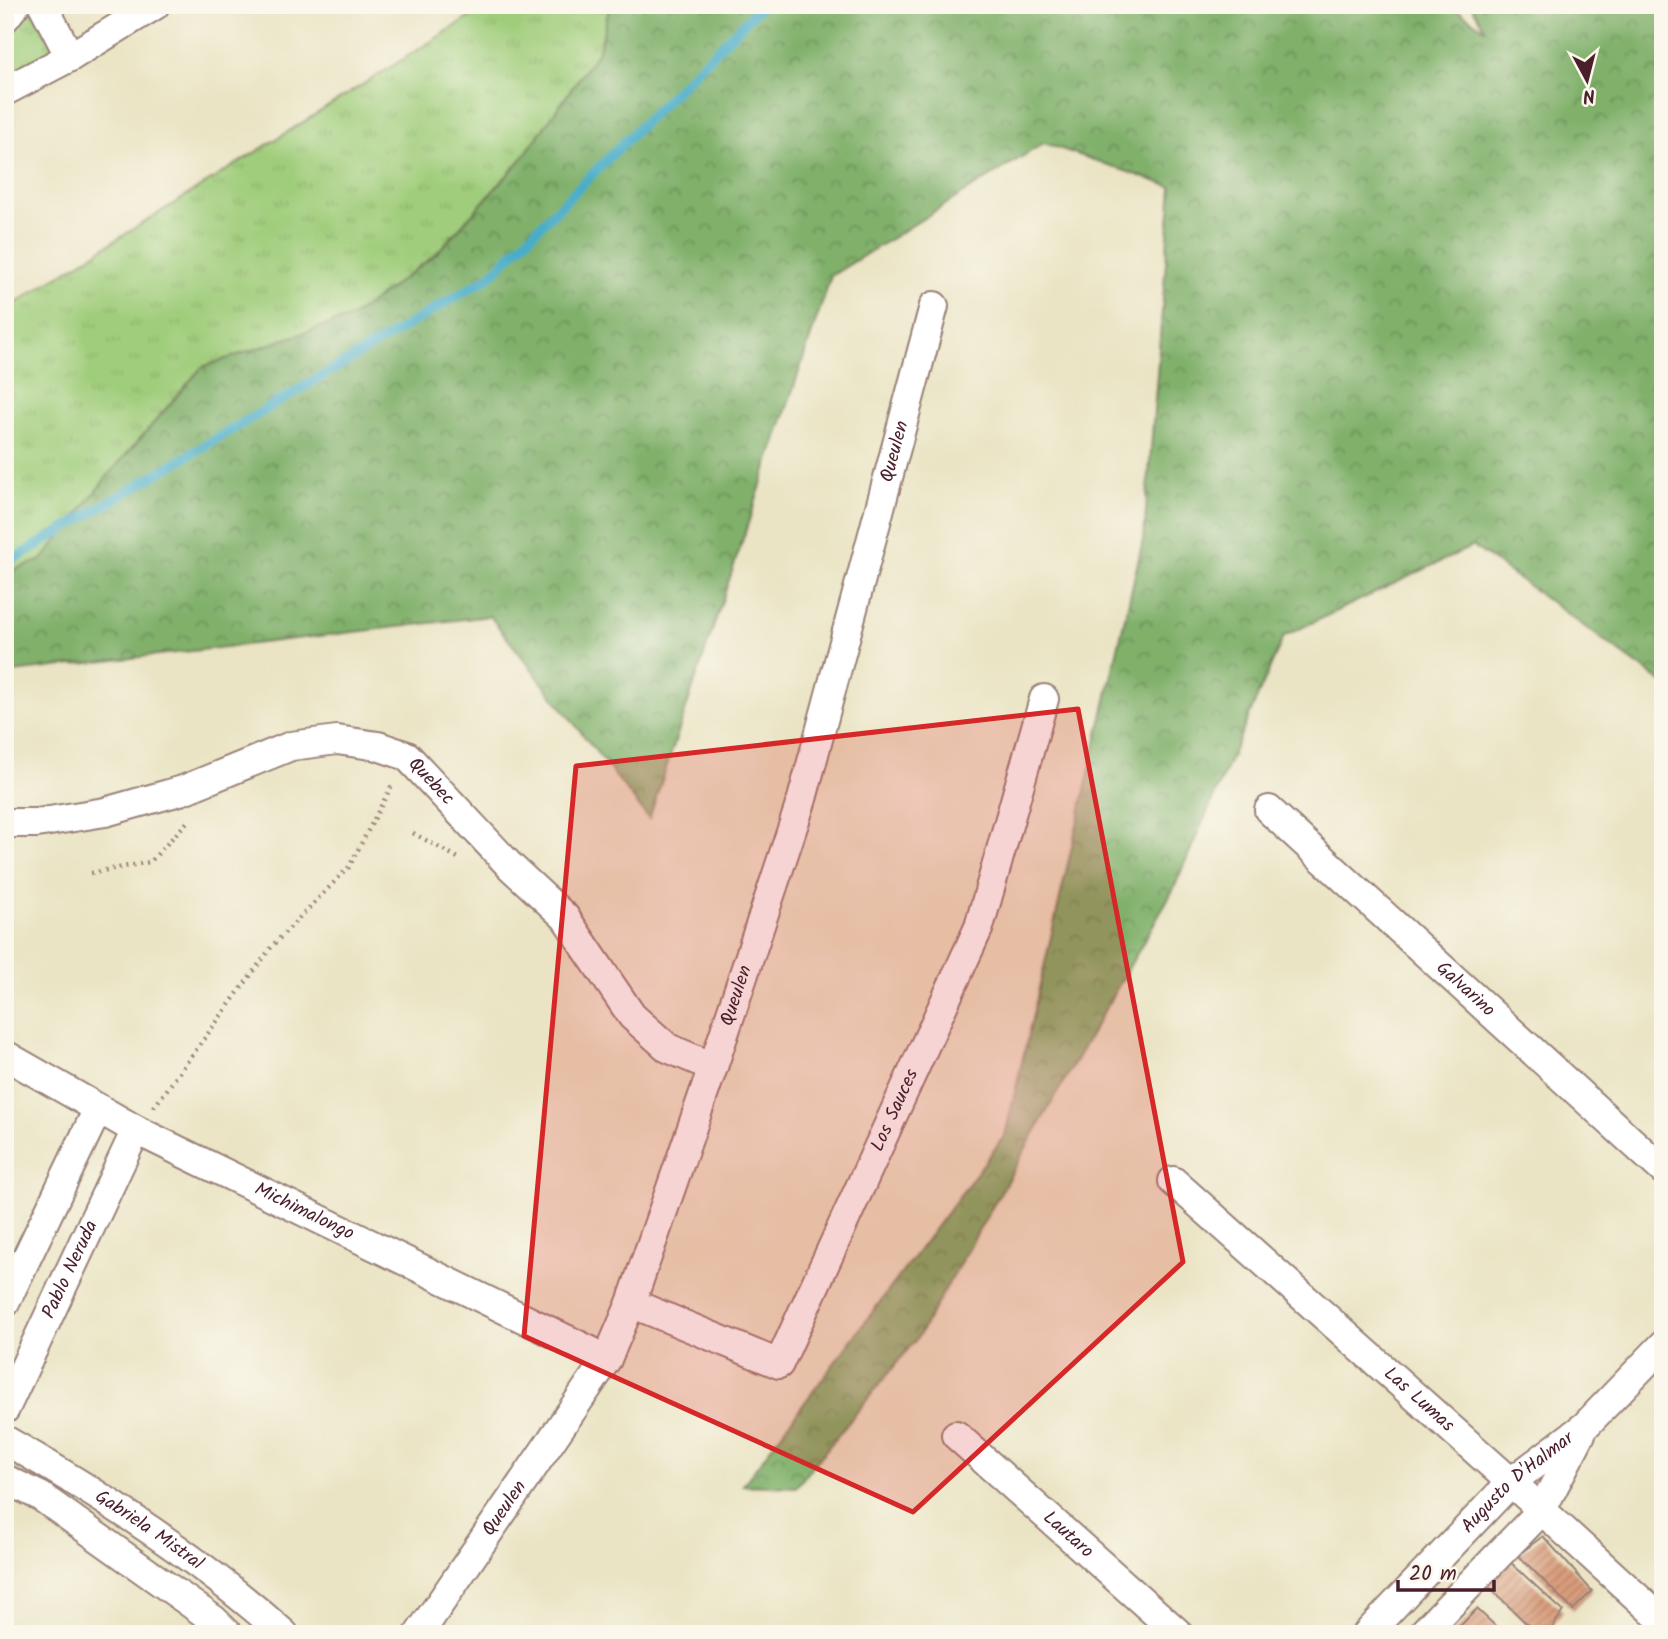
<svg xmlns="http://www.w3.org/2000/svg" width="1668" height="1639" font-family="Kalam,sans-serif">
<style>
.grass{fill:url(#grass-tufts);stroke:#757653;stroke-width:2}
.forest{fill:url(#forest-crowns);stroke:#65684b;stroke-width:2}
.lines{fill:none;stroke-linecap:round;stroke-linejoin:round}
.stream{stroke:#48adc8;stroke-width:10}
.building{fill:url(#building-hatch)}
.street-casing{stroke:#9a8278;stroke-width:32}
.path{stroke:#9a8278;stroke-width:4.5;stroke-dasharray:2 5;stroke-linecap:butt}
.street{stroke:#fff;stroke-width:28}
.marked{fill:#d62828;fill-opacity:0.2;stroke:#d62828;stroke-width:5;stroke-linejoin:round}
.labels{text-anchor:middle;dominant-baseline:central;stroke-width:7;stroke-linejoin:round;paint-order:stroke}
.street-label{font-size:19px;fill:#4a1f2b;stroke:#fbf7ec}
</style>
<defs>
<pattern id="grass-tufts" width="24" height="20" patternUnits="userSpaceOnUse" patternTransform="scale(1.75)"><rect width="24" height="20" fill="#a0cd7b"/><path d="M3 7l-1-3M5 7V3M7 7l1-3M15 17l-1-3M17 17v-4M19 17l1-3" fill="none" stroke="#8bb06a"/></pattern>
<pattern id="forest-crowns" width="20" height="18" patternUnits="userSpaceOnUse" patternTransform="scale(1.75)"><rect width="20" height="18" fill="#80b06b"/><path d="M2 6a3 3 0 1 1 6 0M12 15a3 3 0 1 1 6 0" fill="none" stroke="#6b8f58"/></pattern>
<pattern id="building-hatch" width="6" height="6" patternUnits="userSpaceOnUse" patternTransform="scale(1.75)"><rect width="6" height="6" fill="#d99d7c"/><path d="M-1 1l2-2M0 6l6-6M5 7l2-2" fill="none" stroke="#b27f66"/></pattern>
</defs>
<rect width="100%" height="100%" fill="#fbf7ec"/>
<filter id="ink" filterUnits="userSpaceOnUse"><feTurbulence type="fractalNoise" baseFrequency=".0143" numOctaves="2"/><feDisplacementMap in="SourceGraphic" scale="14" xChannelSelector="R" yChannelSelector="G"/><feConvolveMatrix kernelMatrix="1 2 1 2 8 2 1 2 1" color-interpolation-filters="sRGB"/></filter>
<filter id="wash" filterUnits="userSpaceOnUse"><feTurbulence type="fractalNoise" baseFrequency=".00686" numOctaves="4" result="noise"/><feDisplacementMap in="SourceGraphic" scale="28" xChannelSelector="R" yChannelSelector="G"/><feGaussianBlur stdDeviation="1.57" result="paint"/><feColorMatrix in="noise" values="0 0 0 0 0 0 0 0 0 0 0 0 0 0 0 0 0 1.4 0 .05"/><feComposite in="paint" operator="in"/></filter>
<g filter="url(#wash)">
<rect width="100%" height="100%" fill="#eae4c4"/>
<!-- grass -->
<path class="grass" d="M29 5 58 56 5 81V34Z
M489 5H610L599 50 521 160 436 254 352 317 202 367 107 477 42 560 5 573V310Z"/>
<!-- forest -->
<path class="forest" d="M610 5H1450L1486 30 1471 5H1663V683L1473 546 1284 636 1173 890 918 1337 796 1487 743 1485 1005 1135 1144 536 1172 187 1044 143 831 276 649 819 490 616 5 673V573L42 560 107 477 202 367 352 317 436 254 521 160 599 50Z"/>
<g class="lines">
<!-- stream -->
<path class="stream" d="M5 564 489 277 762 5"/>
</g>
<g id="blocks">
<!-- building -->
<path class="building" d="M1543 1536 1592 1591 1573 1610 1518 1555Z
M1510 1562 1563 1611 1548 1634H1541L1532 1629 1485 1583Z
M1477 1609 1504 1634H1452Z"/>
</g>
</g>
<g filter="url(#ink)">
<use href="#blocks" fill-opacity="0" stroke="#9a8278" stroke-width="2"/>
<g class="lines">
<defs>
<g id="street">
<path d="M43 5 70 57"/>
<path d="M5 18 15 5"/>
<path d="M5 91 70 57 155 5"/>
<path id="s1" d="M1269 810 1663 1170"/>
<path id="s2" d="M5 823H37L105 812 183 790 291 746 337 740 378 746 407 756 510 866 565 917 632 1016 668 1048 713 1067"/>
<path id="s3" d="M5 1055 136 1130 607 1359"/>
<path id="s4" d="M1173 1181 1511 1482 1663 1621"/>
<path d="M5 1303 98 1109"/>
<path id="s5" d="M631 1303 779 1364 979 927 1044 699"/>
<path id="s6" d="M5 1409 136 1130"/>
<path id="s7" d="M956 1435 1179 1634"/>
<path id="s8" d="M5 1440C100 1494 203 1561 284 1634"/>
<path d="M5 1479 40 1496 214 1620 228 1634"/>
<path id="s9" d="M419 1634 607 1359 631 1303 713 1067 802 799 934 306"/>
<path id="s10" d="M1367 1634 1511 1482 1585 1426 1663 1345"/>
<path d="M1422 1634 1541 1511 1581 1434"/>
</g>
</defs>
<!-- street casing -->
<use href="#street" class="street-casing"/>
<!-- path -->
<path class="path" d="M413 833 460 859
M91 873 150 862 189 820
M154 1107 273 945 349 867 393 783"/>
<!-- street -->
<use href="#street" class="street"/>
</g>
</g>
<!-- marked area -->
<path class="marked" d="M1078 709 1183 1262 913 1512 524 1336 576 766Z"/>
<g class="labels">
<!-- street labels -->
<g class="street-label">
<text stroke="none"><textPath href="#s9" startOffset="1286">Queulen</textPath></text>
<text stroke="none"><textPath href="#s2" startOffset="452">Quebec</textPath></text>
<text stroke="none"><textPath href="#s1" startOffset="266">Galvarino</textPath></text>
<text stroke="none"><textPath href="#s9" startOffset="719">Queulen</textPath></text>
<text stroke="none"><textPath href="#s5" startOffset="439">Los Sauces</textPath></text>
<text stroke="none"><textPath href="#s3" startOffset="338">Michimalongo</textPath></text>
<text stroke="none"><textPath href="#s6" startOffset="154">Pablo Neruda</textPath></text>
<text stroke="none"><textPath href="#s4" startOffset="329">Las Lumas</textPath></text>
<text stroke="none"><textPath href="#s10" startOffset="214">Augusto D'Halmar</textPath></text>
<text stroke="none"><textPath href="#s9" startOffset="152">Queulen</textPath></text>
<text stroke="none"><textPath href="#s8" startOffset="170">Gabriela Mistral</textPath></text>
<text stroke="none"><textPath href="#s7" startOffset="150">Lautaro</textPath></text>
</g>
</g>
<!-- margin -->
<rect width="1668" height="1639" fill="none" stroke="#fbf7ec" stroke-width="28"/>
<!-- north arrow -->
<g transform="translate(1587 80) rotate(173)" stroke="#fbf7ec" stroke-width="5" paint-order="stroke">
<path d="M0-5L12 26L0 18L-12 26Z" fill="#4a1f2b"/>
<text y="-10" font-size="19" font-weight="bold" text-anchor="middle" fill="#4a1f2b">N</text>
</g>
<!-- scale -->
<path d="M1398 1580v10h96v-10" fill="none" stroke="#4a1f2b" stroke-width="3.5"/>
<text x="1409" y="1580" font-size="21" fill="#4a1f2b" stroke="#fbf7ec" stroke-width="5" paint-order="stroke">20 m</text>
</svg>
